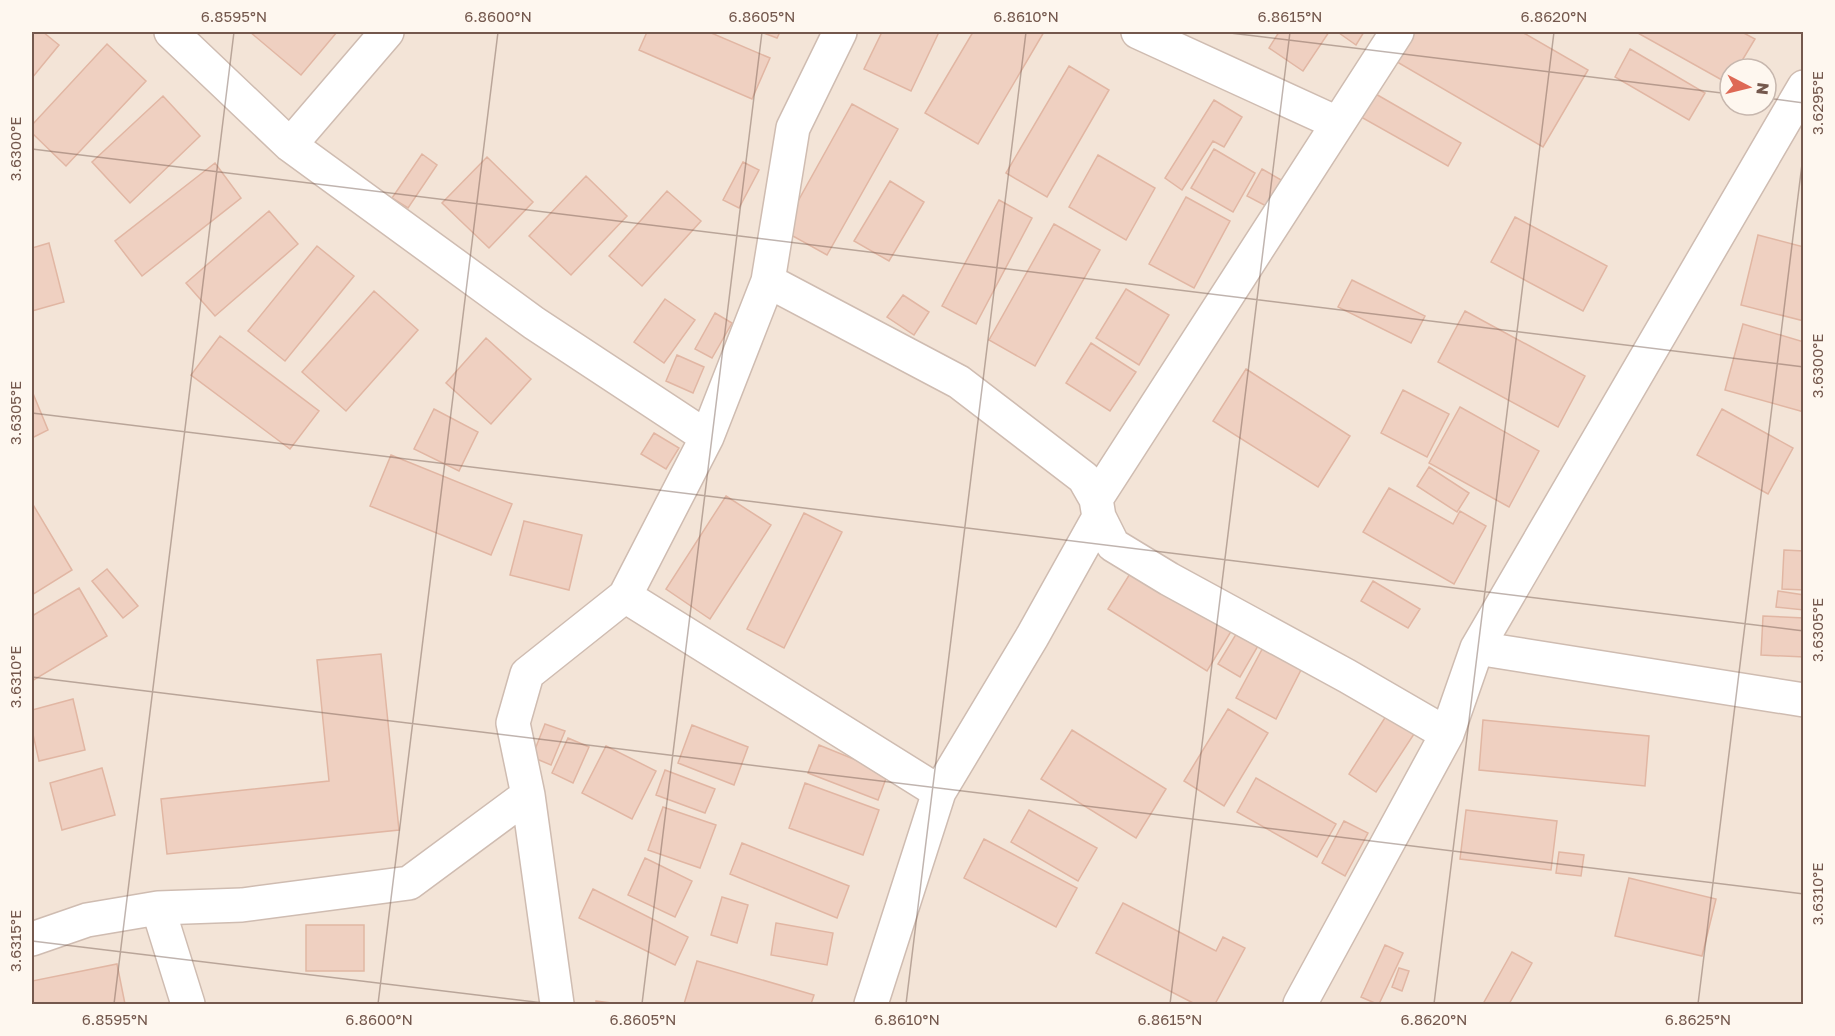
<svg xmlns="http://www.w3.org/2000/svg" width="1835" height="1036" font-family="'Golos Text',sans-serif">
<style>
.residential{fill:#f3e4d7;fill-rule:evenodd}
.building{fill:#efd0c1;stroke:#e1b6a3;stroke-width:1.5}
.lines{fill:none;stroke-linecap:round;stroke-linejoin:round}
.minor-casing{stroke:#cfbcb1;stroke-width:36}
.minor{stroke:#fff;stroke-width:33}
.ticks{fill:none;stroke:#74584d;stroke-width:1.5;stroke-opacity:0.45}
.neatline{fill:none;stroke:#74584d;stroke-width:2}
.ticks-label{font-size:15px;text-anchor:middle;fill:#74584d}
</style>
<rect width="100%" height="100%" fill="#fbf3e8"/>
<!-- residential -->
<path class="residential" d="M32 32H1803V1004H32ZM1730 69H1766V105H1730Z"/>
<!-- building -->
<path class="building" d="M32 32H43L59 45 32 78Z
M250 32H337L301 75Z
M647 32H709L770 58 752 99 639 50Z
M761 32H780L777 38Z
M882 32H939L911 91 864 69Z
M973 32H1044L978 144 925 113Z
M1279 32H1329L1303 71 1269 48Z
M1340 32H1364L1356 45 1339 33Z
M1408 32H1522L1588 70 1543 147 1392 59Z
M1636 32H1742L1755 39 1737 69H1730L1729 84Z
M107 44 146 81 66 166 32 133V125Z
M1630 49 1705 93 1689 120 1615 77Z
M1069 66 1109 90 1047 197 1006 173Z
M1374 93 1461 143 1448 166 1361 117Z
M163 96 200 136 130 203 92 162Z
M1214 100 1242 117 1224 147 1213 141 1182 190 1165 178Z
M852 104 898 129 827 255 782 230Z
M1214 149 1255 173 1233 212 1191 188Z
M422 154 437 165 408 208 392 198Z
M1098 155 1155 188 1126 240 1069 207Z
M487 157 533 202 489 248 442 203Z
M743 162 759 170 739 208 723 200Z
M215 163 241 198 142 276 115 241Z
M1262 169 1283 181 1268 207 1247 196Z
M586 176 627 216 571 275 529 236Z
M890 181 924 202 889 261 854 241Z
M667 191 701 221 642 286 609 256Z
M1186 197 1230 221 1194 288 1149 264Z
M999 200 1032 218 976 324 942 306Z
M269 211 298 244 215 316 186 283Z
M1515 217 1607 266 1583 311 1491 262Z
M1054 224 1100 250 1035 366 989 340Z
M1758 235 1804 247V321L1741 305Z
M49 243 64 302 32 311V248Z
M317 246 354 276 285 361 248 331Z
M1352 280 1425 316 1411 343 1338 307Z
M1126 289 1169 315 1139 365 1096 338Z
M374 291 418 330 346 411 302 372Z
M903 295 929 312 914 335 887 317Z
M665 299 695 320 664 363 634 342Z
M1465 311 1585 376 1558 427 1438 362Z
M715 313 732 323 712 358 695 349Z
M1743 324 1804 342V412L1725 390Z
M220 336 319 411 290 449 191 375Z
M486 338 531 379 491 424 446 383Z
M1091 343 1136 372 1110 411 1066 383Z
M677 355 704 367 693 393 666 381Z
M1246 369 1350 436 1318 487 1213 421Z
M1403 390 1449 414 1427 457 1381 433Z
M32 391 48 430 32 438Z
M1460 407 1539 451 1509 507 1429 463Z
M434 409 478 432 459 471 414 449Z
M1722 409 1793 448 1768 494 1697 455Z
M654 433 679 448 666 469 641 454Z
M391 455 512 504 491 555 370 506Z
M1429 467 1469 493 1457 512 1417 486Z
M1389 488 1453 524 1460 511 1486 526 1454 584 1363 532Z
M726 496 771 525 710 619 666 589Z
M32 503 72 570 32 595Z
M804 513 842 532 784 648 747 629Z
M524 521 582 535 569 590 510 575Z
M1784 550 1804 551V590L1782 589Z
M1136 564 1235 625 1207 671 1108 609Z
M107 569 138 606 123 618 92 581Z
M1373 581 1420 609 1408 628 1361 601Z
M79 588 107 636 32 681V616Z
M1778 591 1804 595V610L1776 607Z
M1763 616 1804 618V657L1761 655Z
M1241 626 1262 639 1240 677 1218 664Z
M1266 642 1305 662 1276 719 1236 698Z
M381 654 399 830 167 854 161 799 329 781 317 660Z
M73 699 85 750 39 761 32 730V710Z
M1228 709 1268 733 1224 806 1184 781Z
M1388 713 1416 731 1376 792 1349 774Z
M1483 720 1649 736 1645 786 1479 770Z
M545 724 565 731 551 765 532 757Z
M692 725 748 747 734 785 678 763Z
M1072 730 1166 789 1136 838 1041 779Z
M568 738 589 747 573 783 552 773Z
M819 745 888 773 878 800 808 773Z
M606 746 656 771 632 819 582 793Z
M102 768 115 815 62 830 50 783Z
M665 770 715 789 705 813 656 795Z
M1256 778 1336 824 1317 857 1237 812Z
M805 783 879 810 863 855 789 828Z
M663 807 716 825 700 868 648 850Z
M1029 810 1097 848 1078 881 1011 842Z
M1466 810 1557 821 1551 870 1460 859Z
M1344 821 1368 833 1345 876 1322 863Z
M984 839 1077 888 1056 927 964 878Z
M742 843 849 886 837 918 730 874Z
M1559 852 1584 855 1581 876 1556 873Z
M645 858 692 881 675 917 628 895Z
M1629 878 1716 899 1702 956 1615 936Z
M593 889 688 937 675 965 579 918Z
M722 897 748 905 737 943 711 935Z
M1123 903 1216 951 1223 937 1245 948 1215 1004H1195L1096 953Z
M776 923 833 933 827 965 771 955Z
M306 925H364V971H306Z
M1385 945 1403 953 1379 1004H1377L1361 997Z
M1512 952 1532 963 1509 1004H1483Z
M697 961 814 995 811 1004H684Z
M117 964 125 1004H32V981Z
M1399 968 1409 971 1402 991 1392 987Z
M596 1001 619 1004H596Z"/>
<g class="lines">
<defs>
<path id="minor" d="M171 32 290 145 534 323 707 437 768 281 959 382 1084 478 1096 499 1099 517 1113 545 1169 579 1347 676 1447 734
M1138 32 1337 123
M290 145 387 32
M768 281 793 128 840 32
M1096 499 1397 32
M625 596 939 792
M1477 648 1804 700
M158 908 188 1004
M32 939 87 920 158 908 242 905 409 883 528 795
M557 1004 528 795 513 723 527 674 625 596 707 437
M871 1004 939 792 1032 637 1099 517
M1300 1004 1447 734 1477 648 1804 87"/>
</defs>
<!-- minor casing -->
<use href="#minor" class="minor-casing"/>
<!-- minor -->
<use href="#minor" class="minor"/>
</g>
<!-- ticks -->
<path class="ticks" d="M1222 32 1730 94M1766 98 1804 103M32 149 1804 367M32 413 1804 631M32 677 1804 894M32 941 552 1004M114 1004 234 32M378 1004 498 32M642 1004 762 32M906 1004 1026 32M1170 1004 1290 32M1434 1004 1554 32M1698 1004 1804 148"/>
<!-- border -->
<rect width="1835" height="1036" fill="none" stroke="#fef7ef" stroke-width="66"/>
<!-- north arrow -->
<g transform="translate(1748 87) rotate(97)"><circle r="28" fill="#fef7ef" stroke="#c7b7ae" stroke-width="1.5"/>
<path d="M0-4.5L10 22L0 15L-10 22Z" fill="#de6955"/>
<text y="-9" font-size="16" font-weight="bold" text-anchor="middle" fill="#74584d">N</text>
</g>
<rect x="33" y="33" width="1769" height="970" class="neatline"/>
<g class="ticks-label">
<text x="234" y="22">6.8595°N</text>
<text x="498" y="22">6.8600°N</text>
<text x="762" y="22">6.8605°N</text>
<text x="1026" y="22">6.8610°N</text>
<text x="1290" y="22">6.8615°N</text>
<text x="1554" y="22">6.8620°N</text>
<text transform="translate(1818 103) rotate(-90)" y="5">3.6295°E</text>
<text transform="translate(16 149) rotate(-90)" y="5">3.6300°E</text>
<text transform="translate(1818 366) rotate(-90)" y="5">3.6300°E</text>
<text transform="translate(16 413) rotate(-90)" y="5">3.6305°E</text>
<text transform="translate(1818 630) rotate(-90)" y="5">3.6305°E</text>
<text transform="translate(16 677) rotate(-90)" y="5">3.6310°E</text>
<text transform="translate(1818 894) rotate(-90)" y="5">3.6310°E</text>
<text transform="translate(16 941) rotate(-90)" y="5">3.6315°E</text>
<text x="115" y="1025">6.8595°N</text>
<text x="379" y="1025">6.8600°N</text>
<text x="643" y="1025">6.8605°N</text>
<text x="907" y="1025">6.8610°N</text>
<text x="1170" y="1025">6.8615°N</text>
<text x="1434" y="1025">6.8620°N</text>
<text x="1698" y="1025">6.8625°N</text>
</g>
</svg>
